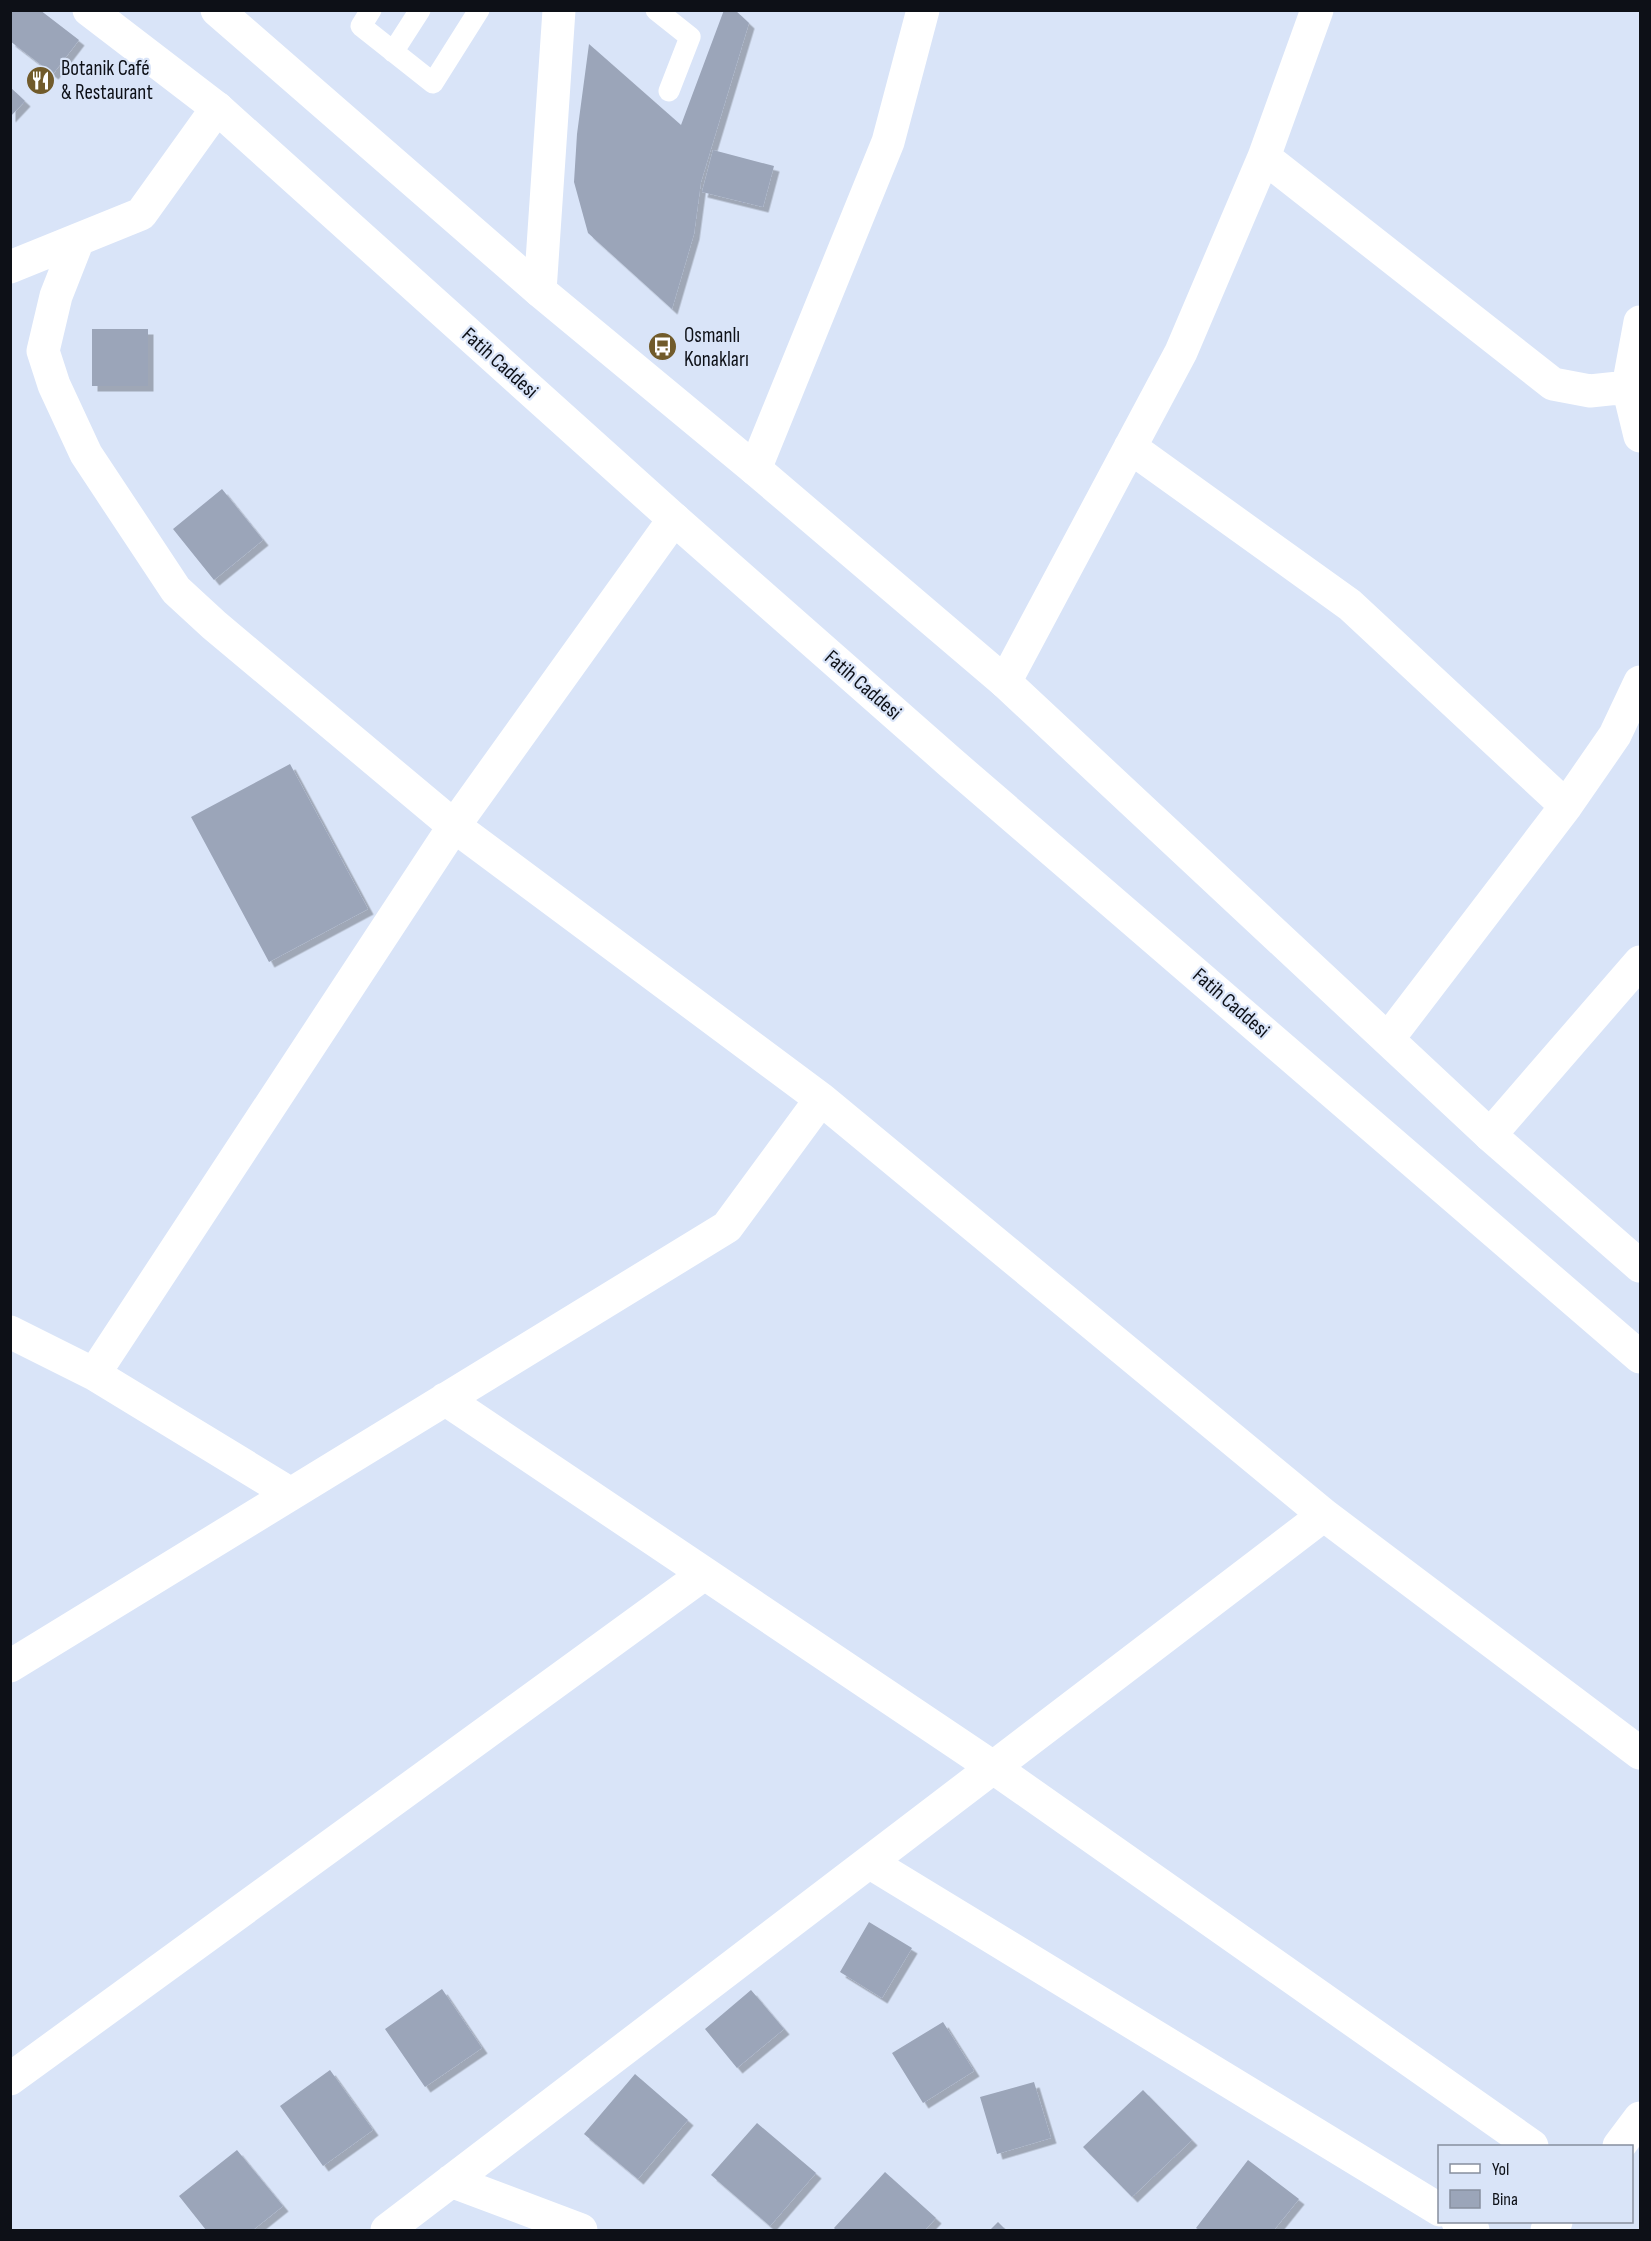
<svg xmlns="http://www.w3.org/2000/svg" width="1651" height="2241" font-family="'Sofia Sans Condensed',sans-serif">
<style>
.building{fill:#9ba5b9;filter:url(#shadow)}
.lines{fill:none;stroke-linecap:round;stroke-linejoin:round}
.service{stroke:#fff;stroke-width:21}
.minor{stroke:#fff;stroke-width:33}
.primary{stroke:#fff;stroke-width:33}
.labels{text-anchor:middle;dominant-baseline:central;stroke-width:4.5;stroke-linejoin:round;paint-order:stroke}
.poi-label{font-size:21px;fill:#0d1017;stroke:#d9e4f8;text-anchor:start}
.street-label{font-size:21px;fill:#0d1017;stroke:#d9e4f8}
</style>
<defs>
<filter id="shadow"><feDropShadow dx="5.5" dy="5.5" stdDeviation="0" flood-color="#0004"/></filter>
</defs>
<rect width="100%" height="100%" fill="#d9e4f8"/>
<!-- building -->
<path class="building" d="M10 10H40L79 40 53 74 10 41Z
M724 10H735L749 23 701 182 694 234 672 309 588 233 574 182 577 134 589 44 681 125Z
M10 87 25 101 10 117Z
M713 150 774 166 763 207 702 192Z
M92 329H148V386H92Z
M222 489 263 540 214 580 173 529Z
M290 764 368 909 269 962 191 817Z
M869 1922 912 1948 882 1998 840 1972Z
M442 1989 482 2048 425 2087 385 2029Z
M751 1990 784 2029 737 2068 705 2029Z
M943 2022 974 2071 923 2103 892 2053Z
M330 2070 373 2130 323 2166 280 2106Z
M635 2074 688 2120 638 2179 584 2134Z
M1034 2082 1051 2138 997 2154 980 2097Z
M1143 2090 1192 2140 1132 2197 1083 2147Z
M757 2123 816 2173 770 2226 711 2175Z
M237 2150 283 2206 253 2230H206L179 2196Z
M1248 2160 1299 2199 1274 2230H1199L1196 2228Z
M885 2172 936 2218 925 2230H836L834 2228Z
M998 2222 1006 2230H990Z"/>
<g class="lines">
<!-- service -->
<path class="service" d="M371 10 361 26 433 83 479 10
M656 10 690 37 669 91
M393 52 420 10"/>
<!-- minor -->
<path class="minor" d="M1264 157 1553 384 1590 391 1628 387
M78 240 56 296 43 351 54 385 86 454 176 590 214 625 454 826 821 1099 1324 1515 1640 1753
M10 267 141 214 217 108
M540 291 559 10
M1640 322 1628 387 1640 436
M1130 447 1350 605 1566 806
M755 469 888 142 923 10
M1005 682 1181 352 1264 157 1317 10
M1388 1039 1566 806 1615 735 1640 682
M1490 1135 1640 962
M10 1332 94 1374 291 1494
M94 1374 454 826 674 519
M445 1399 994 1768 1532 2146
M10 1666 727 1227 821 1099
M869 1862 1440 2210
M10 2079 704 1574
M1619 2146 1640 2118
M451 2181 581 2230
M1458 2222 1473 2230
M387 2230 1324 1515
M1547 2230 1556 2222"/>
<!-- primary -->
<path class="primary" d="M89 10 217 108 674 519 950 762 1640 1357
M217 10 540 291 755 469 1005 682 1490 1135 1640 1266"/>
</g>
<!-- icons -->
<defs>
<symbol id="restaurant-disc" viewBox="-11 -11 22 22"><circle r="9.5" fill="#715b2b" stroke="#d9e4f8"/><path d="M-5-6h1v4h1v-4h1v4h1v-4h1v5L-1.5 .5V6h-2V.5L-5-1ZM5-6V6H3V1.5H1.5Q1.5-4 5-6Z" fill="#fff"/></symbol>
<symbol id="bus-disc" viewBox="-11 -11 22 22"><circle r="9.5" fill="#715b2b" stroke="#d9e4f8"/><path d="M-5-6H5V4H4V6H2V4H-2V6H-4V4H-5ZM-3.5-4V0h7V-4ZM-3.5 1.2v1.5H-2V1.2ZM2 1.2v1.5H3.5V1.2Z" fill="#fff"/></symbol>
</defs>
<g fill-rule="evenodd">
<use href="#restaurant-disc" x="24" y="64" width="33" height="33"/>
<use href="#bus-disc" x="646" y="330" width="33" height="33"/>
</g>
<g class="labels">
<!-- poi labels -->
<g class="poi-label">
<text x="61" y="68">Botanik Café<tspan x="61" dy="24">&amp; Restaurant</tspan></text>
<text x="684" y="335">Osmanlı<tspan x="684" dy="24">Konakları</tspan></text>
</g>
<!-- street labels -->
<g class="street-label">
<text transform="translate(500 363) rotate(42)">Fatih Caddesi</text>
<text transform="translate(863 685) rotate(41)">Fatih Caddesi</text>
<text transform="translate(1231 1003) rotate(41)">Fatih Caddesi</text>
</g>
</g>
<!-- border -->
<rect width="1651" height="2241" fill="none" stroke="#0d1017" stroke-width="24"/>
<!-- legend -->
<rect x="1438" y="2145" width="195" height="78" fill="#d9e4f8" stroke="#878f9e" stroke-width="1.5"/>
<rect x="1450" y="2164" width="30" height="9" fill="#ffffff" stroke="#878f9e" stroke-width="1.5"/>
<text x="1492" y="2175" font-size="18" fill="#0d1017">Yol</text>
<rect x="1450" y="2190" width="30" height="18" fill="#9ba5b9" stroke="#878f9e" stroke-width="1.5"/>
<text x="1492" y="2205" font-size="18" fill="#0d1017">Bina</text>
</svg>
